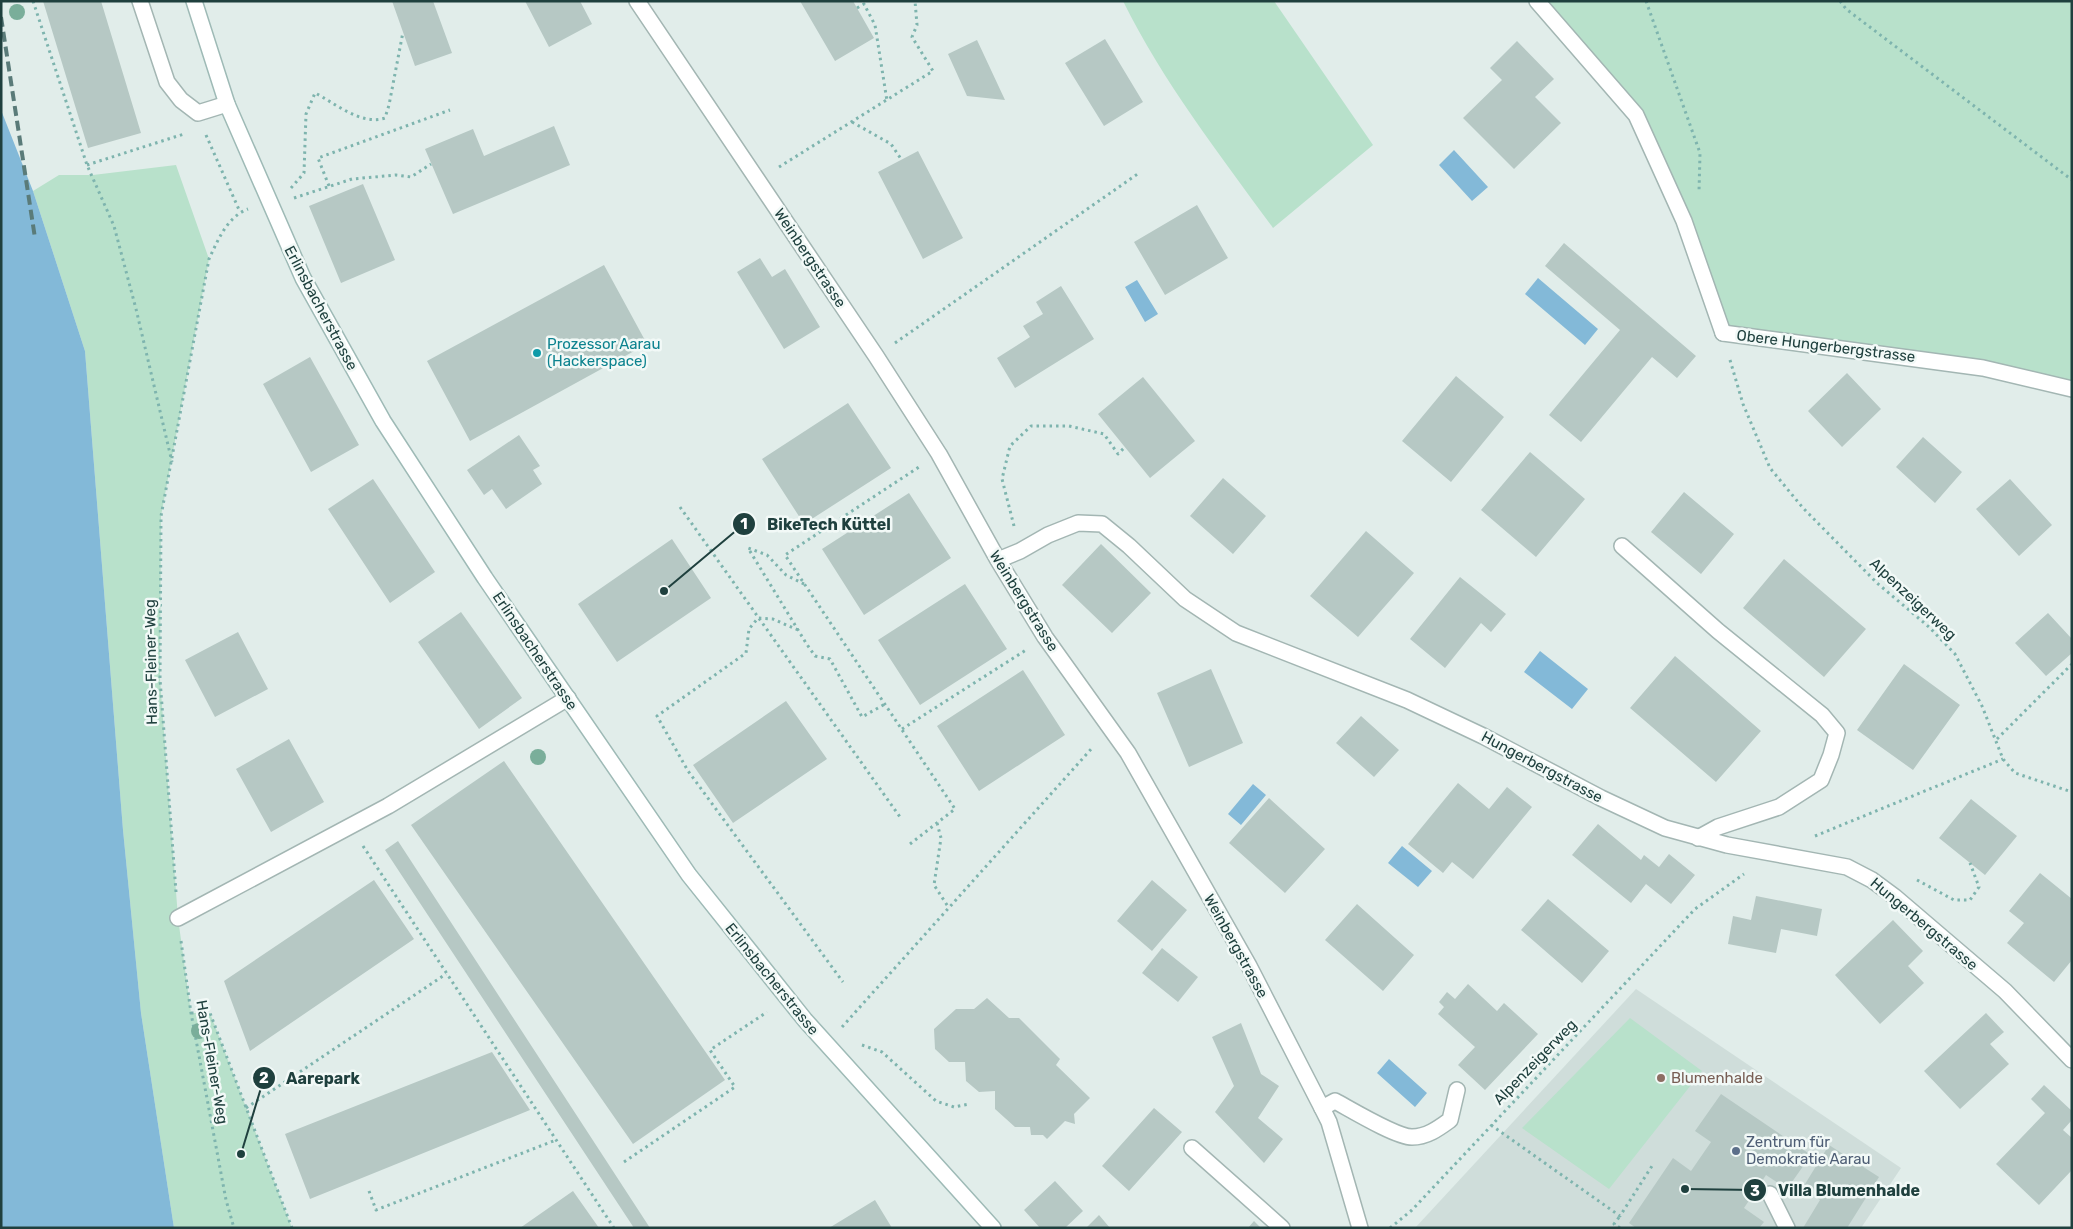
<svg xmlns="http://www.w3.org/2000/svg" width="2073" height="1229" font-family="Rubik,sans-serif">
<style>
.built{fill:#cfddda}
.green{fill:#b8e1cb}
.water{fill:#83b9d8}
.building{fill:#b6c8c4}
.lines{fill:none;stroke-linecap:round;stroke-linejoin:round}
.lane-casing{stroke:#a3b6b3;stroke-width:18}
.street-casing{stroke:#a3b6b3;stroke-width:18}
.secondary-casing{stroke:#9ebab6;stroke-width:18}
.path{stroke:#7eb4ae;stroke-width:3;stroke-dasharray:2.5 4;stroke-linecap:butt}
.lane{stroke:#fff;stroke-width:15}
.street{stroke:#fff;stroke-width:15}
.secondary{stroke:#fff;stroke-width:15}
.rail{stroke:#5a7b79;stroke-width:4;stroke-dasharray:10 5;stroke-linecap:butt}
.tree{fill:#7aae9a}
.culture-dot{fill:#0f9aa8;stroke:#f2f9f7;stroke-width:2}
.education-dot{fill:#8d6e63;stroke:#f2f9f7;stroke-width:2}
.service-dot{fill:#5c6f8a;stroke:#f2f9f7;stroke-width:2}
.labels{text-anchor:middle;dominant-baseline:central;stroke-width:5;stroke-linejoin:round;paint-order:stroke}
.street-label{font-size:15px;fill:#1f403e;stroke:#f2f9f7}
.culture-label{font-size:15px;fill:#0d838f;stroke:#f2f9f7;text-anchor:start}
.education-label{font-size:15px;fill:#785e54;stroke:#f2f9f7;text-anchor:start}
.service-label{font-size:15px;fill:#4e5e75;stroke:#f2f9f7;text-anchor:start}
.leader{fill:none;stroke:#1f403e;stroke-width:2}
.callout-dot{fill:#1f403e;stroke:#f2f9f7;stroke-width:2}
.mark-label{font-size:15px;text-anchor:middle;font-weight:bold;fill:#fff}
.callout-label{font-size:16px;text-anchor:middle;font-weight:bold;fill:#1f403e;stroke:#f2f9f7;stroke-width:5;stroke-linejoin:round;paint-order:stroke}
</style>
<rect width="100%" height="100%" fill="#e1edea"/>
<!-- built -->
<path class="built" d="M1636 989 1901 1168 1861 1228H1415Z"/>
<!-- green -->
<path class="green" d="M1123 1H1274L1373 145 1273 228C1220 155 1163 82 1123 1Z
M1537 1H2072V389L1723 333 1636 115Z
M176 165 209 259 161 516 160 679 178 918 191 1013H210L292 1228H174L141 1013 123 830 85 351 33 191 59 175H93Z
M1630 1018 1702 1071 1609 1189 1522 1128Z"/>
<!-- water -->
<path class="water" d="M1 110 33 191 85 351 123 830 141 1013 174 1228H1Z
M1454 150 1488 187 1472 201 1439 165Z
M1538 278 1598 329 1585 345 1525 294Z
M1137 280 1158 314 1145 322 1125 287Z
M1540 651 1588 689 1572 709 1524 672Z
M1253 784 1266 795 1241 825 1228 814Z
M1402 846 1432 871 1418 887 1388 863Z
M1389 1059 1427 1093 1415 1107 1377 1073Z"/>
<!-- building -->
<path class="building" d="M43 1H101L141 133 88 148Z
M392 1H433L452 53 415 66Z
M525 1H580L592 24 549 47Z
M800 1H853L874 38 835 61Z
M1105 39 1143 102 1104 126 1065 63Z
M977 40 1005 100 967 96 948 54Z
M1517 41 1554 79 1535 97 1561 123 1514 169 1463 118 1502 80 1490 68Z
M554 126 570 165 453 214 425 149 473 129 484 156Z
M918 151 963 238 923 259 878 172Z
M363 184 395 260 341 283 309 206Z
M1197 205 1228 258 1165 295 1134 242Z
M1564 243 1696 356 1677 378 1652 357 1581 442 1549 415 1620 330 1545 266Z
M760 258 772 277 785 269 820 327 784 349 737 272Z
M604 265 647 344 470 441 427 361Z
M1061 286 1094 339 1015 388 997 358 1030 337 1023 326 1043 314 1036 302Z
M310 357 359 445 311 472 263 384Z
M1847 373 1881 409 1842 447 1808 411Z
M1456 376 1504 417 1451 482 1402 441Z
M1143 377 1195 441 1150 478 1098 414Z
M848 403 891 468 804 524 762 459Z
M519 435 540 466 533 470 542 484 506 509 492 489 484 495 467 470Z
M1923 437 1962 472 1935 503 1896 467Z
M1530 452 1585 499 1536 557 1481 510Z
M1223 478 1266 516 1233 554 1190 516Z
M373 479 435 572 390 603 328 509Z
M2010 479 2052 525 2019 556 1976 509Z
M1684 492 1734 534 1701 574 1651 532Z
M909 493 951 558 864 615 822 549Z
M1366 531 1414 573 1358 637 1310 596Z
M672 539 711 598 617 662 578 604Z
M1101 544 1151 593 1112 633 1062 585Z
M1784 559 1866 629 1824 677 1743 608Z
M1460 577 1506 614 1491 632 1481 623 1445 668 1410 639Z
M965 584 1007 649 920 705 878 640Z
M461 612 522 698 479 729 418 642Z
M2048 613 2072 639V653L2046 676 2015 643Z
M238 632 268 689 215 717 185 660Z
M1675 656 1761 731 1716 782 1630 708Z
M1904 664 1960 705 1913 770 1857 730Z
M1211 669 1243 743 1189 767 1157 693Z
M1023 670 1065 735 979 791 937 726Z
M786 701 827 759 733 823 693 765Z
M1361 716 1399 750 1374 777 1336 743Z
M289 739 324 802 271 832 236 769Z
M504 761 725 1080 633 1144 411 825Z
M1458 783 1489 809 1507 787 1532 807 1473 879 1452 862 1443 873 1408 844Z
M1269 798 1325 849 1285 893 1229 843Z
M1971 799 2017 836 1985 875 1939 838Z
M1598 824 1641 860 1644 855 1659 867 1669 854 1695 875 1671 904 1646 884 1631 903 1572 855Z
M398 841 650 1228H634L385 850Z
M2040 873 2072 899V960L2054 982 2007 943 2024 923 2009 911Z
M374 880 414 939 250 1051 224 981Z
M1152 880 1187 910 1152 951 1117 921Z
M1756 896 1822 909 1817 936 1781 929 1776 953 1728 944 1733 916 1751 920Z
M1548 899 1609 951 1582 983 1521 930Z
M1357 904 1414 955 1383 991 1325 940Z
M1893 920 1923 951 1908 966 1924 983 1880 1024 1835 975Z
M1162 948 1198 977 1178 1002 1142 973Z
M1468 984 1497 1011 1504 1003 1538 1034 1485 1090 1458 1065 1475 1047 1438 1014 1444 1007 1439 1002 1447 992 1455 999Z
M987 998 1009 1018H1019L1060 1059 1056 1065 1090 1098 1074 1114 1075 1124 1065 1121 1047 1139 1043 1135H1031L1030 1127H1015L995 1109V1091L979 1092 966 1081 965 1062H949L935 1049 934 1029 956 1009H974Z
M1986 1013 2004 1032 1990 1044 2009 1064 1960 1109 1924 1071Z
M1241 1023 1261 1074 1279 1086 1258 1118 1283 1139 1264 1163 1215 1112 1234 1086 1212 1037Z
M492 1052 530 1110 310 1199 285 1134Z
M2044 1085 2072 1111V1120L2063 1130 2072 1138V1170L2039 1205 1996 1164 2045 1113 2031 1099Z
M1721 1094 1811 1155 1787 1189 1766 1175 1744 1208 1764 1222 1759 1228H1636L1629 1223 1673 1158 1691 1171 1711 1142 1695 1131Z
M1154 1108 1182 1132 1129 1191 1102 1166Z
M1829 1145 1879 1177 1847 1228H1803L1820 1200 1802 1189Z
M1055 1181 1083 1211 1065 1228H1040L1024 1210Z
M573 1191 599 1228H520Z
M875 1200 892 1228H829Z
M1099 1215 1110 1228H1086Z
M1254 1221 1261 1228H1248Z"/>
<g class="lines">
<defs>
<path id="lane" d="M140 1 167 82 181 100 198 113 227 104
M1537 1 1636 115 1684 221 1723 333
M1622 546 1718 631 1822 715 1837 733 1831 755 1821 780 1779 807 1718 827 1698 838
M178 918 388 806 568 698
M1322 1108 1335 1101C1350 1109 1396 1137 1412 1137 1427 1137 1439 1128 1450 1120L1457 1090
M1192 1148 1282 1228
M1770 1194 1787 1228"/>
<path id="street" d="M637 1 876 356 939 454 998 560 1045 637 1128 753 1249 966 1322 1108 1329 1122 1360 1228
M1723 333 1983 368 2072 389
M998 560 1020 551 1048 535 1078 523 1102 524 1129 546 1185 599 1236 633 1407 700 1483 736 1601 798 1665 828 1727 845 1847 867 1872 880 1895 897 2005 991 2072 1060"/>
<path id="secondary" d="M194 1 227 104 303 278 383 421 485 578 689 875 805 1020 993 1228"/>
</defs>
<!-- lane casing -->
<use href="#lane" class="lane-casing"/>
<!-- street casing -->
<use href="#street" class="street-casing"/>
<!-- secondary casing -->
<use href="#secondary" class="secondary-casing"/>
<!-- path -->
<path class="path" d="M33 1 87 165 114 226 136 309 172 462
M1646 1 1700 153 1699 192
M1840 1 1846 9 2072 180
M857 8 864 4 875 25 887 101
M852 122 891 144 901 159
M206 135 240 212
M87 165 184 134
M779 167 933 71 912 37 917 25 915 1
M329 186 318 158 450 110
M291 188 304 173 306 114 315 93C335 103 361 126 385 118L389 105 403 32
M294 198 352 179 396 175 411 177 431 164
M895 343 1139 173
M1730 360 1743 404 1770 468 1803 508 1877 583 1929 627 1955 654 1982 706 2003 759 2015 773 2072 792
M680 507 900 817
M1014 526 1002 479 1010 446 1031 426H1069L1104 434 1118 454 1125 447
M804 584 786 575 767 555 748 548 806 643 815 656 830 659 862 717 885 704
M798 630 773 619 758 618 749 629 746 653 657 716 688 771 843 982
M902 729 1026 650
M1997 739 2072 664
M937 823 941 838 934 885 949 908
M1815 836 2003 759
M910 844 955 809 785 555 919 467
M363 846 614 1228
M1917 880 1954 900H1970L1979 887 1970 863
M176 892 160 679 161 516 209 259C218 240 227 217 248 209
M181 941 191 1013 226 1200 234 1228
M191 1013H210L292 1228
M842 1027 1093 747
M862 1045 882 1052 936 1101 954 1107 969 1104
M246 1108 446 974
M1491 1125 1620 1216 1652 1166
M624 1162 735 1087 710 1050 767 1012
M369 1191 376 1210 556 1140
M1390 1228 1412 1210 1695 909 1744 874
M1620 1228 1614 1224 1620 1216"/>
<!-- lane -->
<use href="#lane" class="lane"/>
<!-- street -->
<use href="#street" class="street"/>
<!-- secondary -->
<use href="#secondary" class="secondary"/>
<!-- rail -->
<path class="rail" d="M1 17 35 238"/>
</g>
<!-- trees -->
<g class="tree">
<circle cx="17" cy="12" r="8"/>
<circle cx="538" cy="757" r="8"/>
<circle cx="199" cy="1031" r="8"/>
</g>
<!-- markers -->
<circle class="culture-dot" cx="537" cy="353" r="5"/>
<circle class="education-dot" cx="1661" cy="1078" r="5"/>
<circle class="service-dot" cx="1736" cy="1151" r="5"/>
<g class="labels">
<!-- street labels -->
<g class="street-label">
<text transform="translate(810 258) rotate(56)">Weinbergstrasse</text>
<text transform="translate(321 308) rotate(62)">Erlinsbacherstrasse</text>
<text transform="translate(1826 346) rotate(7)">Obere Hungerbergstrasse</text>
<text transform="translate(1913 599) rotate(43)">Alpenzeigerweg</text>
<text transform="translate(1024 601) rotate(58)">Weinbergstrasse</text>
<text transform="translate(535 651) rotate(56)">Erlinsbacherstrasse</text>
<text transform="translate(151 662) rotate(-91)">Hans-Fleiner-Weg</text>
<text transform="translate(1542 767) rotate(28)">Hungerbergstrasse</text>
<text transform="translate(1924 924) rotate(40)">Hungerbergstrasse</text>
<text transform="translate(1236 946) rotate(61)">Weinbergstrasse</text>
<text transform="translate(772 979) rotate(51)">Erlinsbacherstrasse</text>
<text transform="translate(212 1062) rotate(80)">Hans-Fleiner-Weg</text>
<text transform="translate(1535 1062) rotate(-46)">Alpenzeigerweg</text>
</g>
<!-- culture labels -->
<g class="culture-label">
<text x="547" y="344">Prozessor Aarau<tspan x="547" dy="17">(Hackerspace)</tspan></text>
</g>
<!-- education labels -->
<g class="education-label">
<text x="1671" y="1078">Blumenhalde</text>
</g>
<!-- service labels -->
<g class="service-label">
<text x="1746" y="1142">Zentrum für<tspan x="1746" dy="17">Demokratie Aarau</tspan></text>
</g>
</g>
<!-- callouts -->
<path class="leader" d="M664 591L744 524M241 1154L264 1078M1685 1189L1755 1190"/>
<g class="callout-dot">
<circle cx="664" cy="591" r="5"/>
<circle cx="241" cy="1154" r="5"/>
<circle cx="1685" cy="1189" r="5"/>
<circle cx="744" cy="524" r="12"/>
<circle cx="264" cy="1078" r="12"/>
<circle cx="1755" cy="1190" r="12"/>
</g>
<g class="mark-label">
<text x="744" y="529">1</text>
<text x="264" y="1083">2</text>
<text x="1755" y="1196">3</text>
</g>
<g class="callout-label">
<text x="829" y="530">BikeTech Küttel</text>
<text x="323" y="1084">Aarepark</text>
<text x="1849" y="1196">Villa Blumenhalde</text>
</g>
<!-- border -->
<rect width="2073" height="1229" fill="none" stroke="#1f403e" stroke-width="5"/>
</svg>
